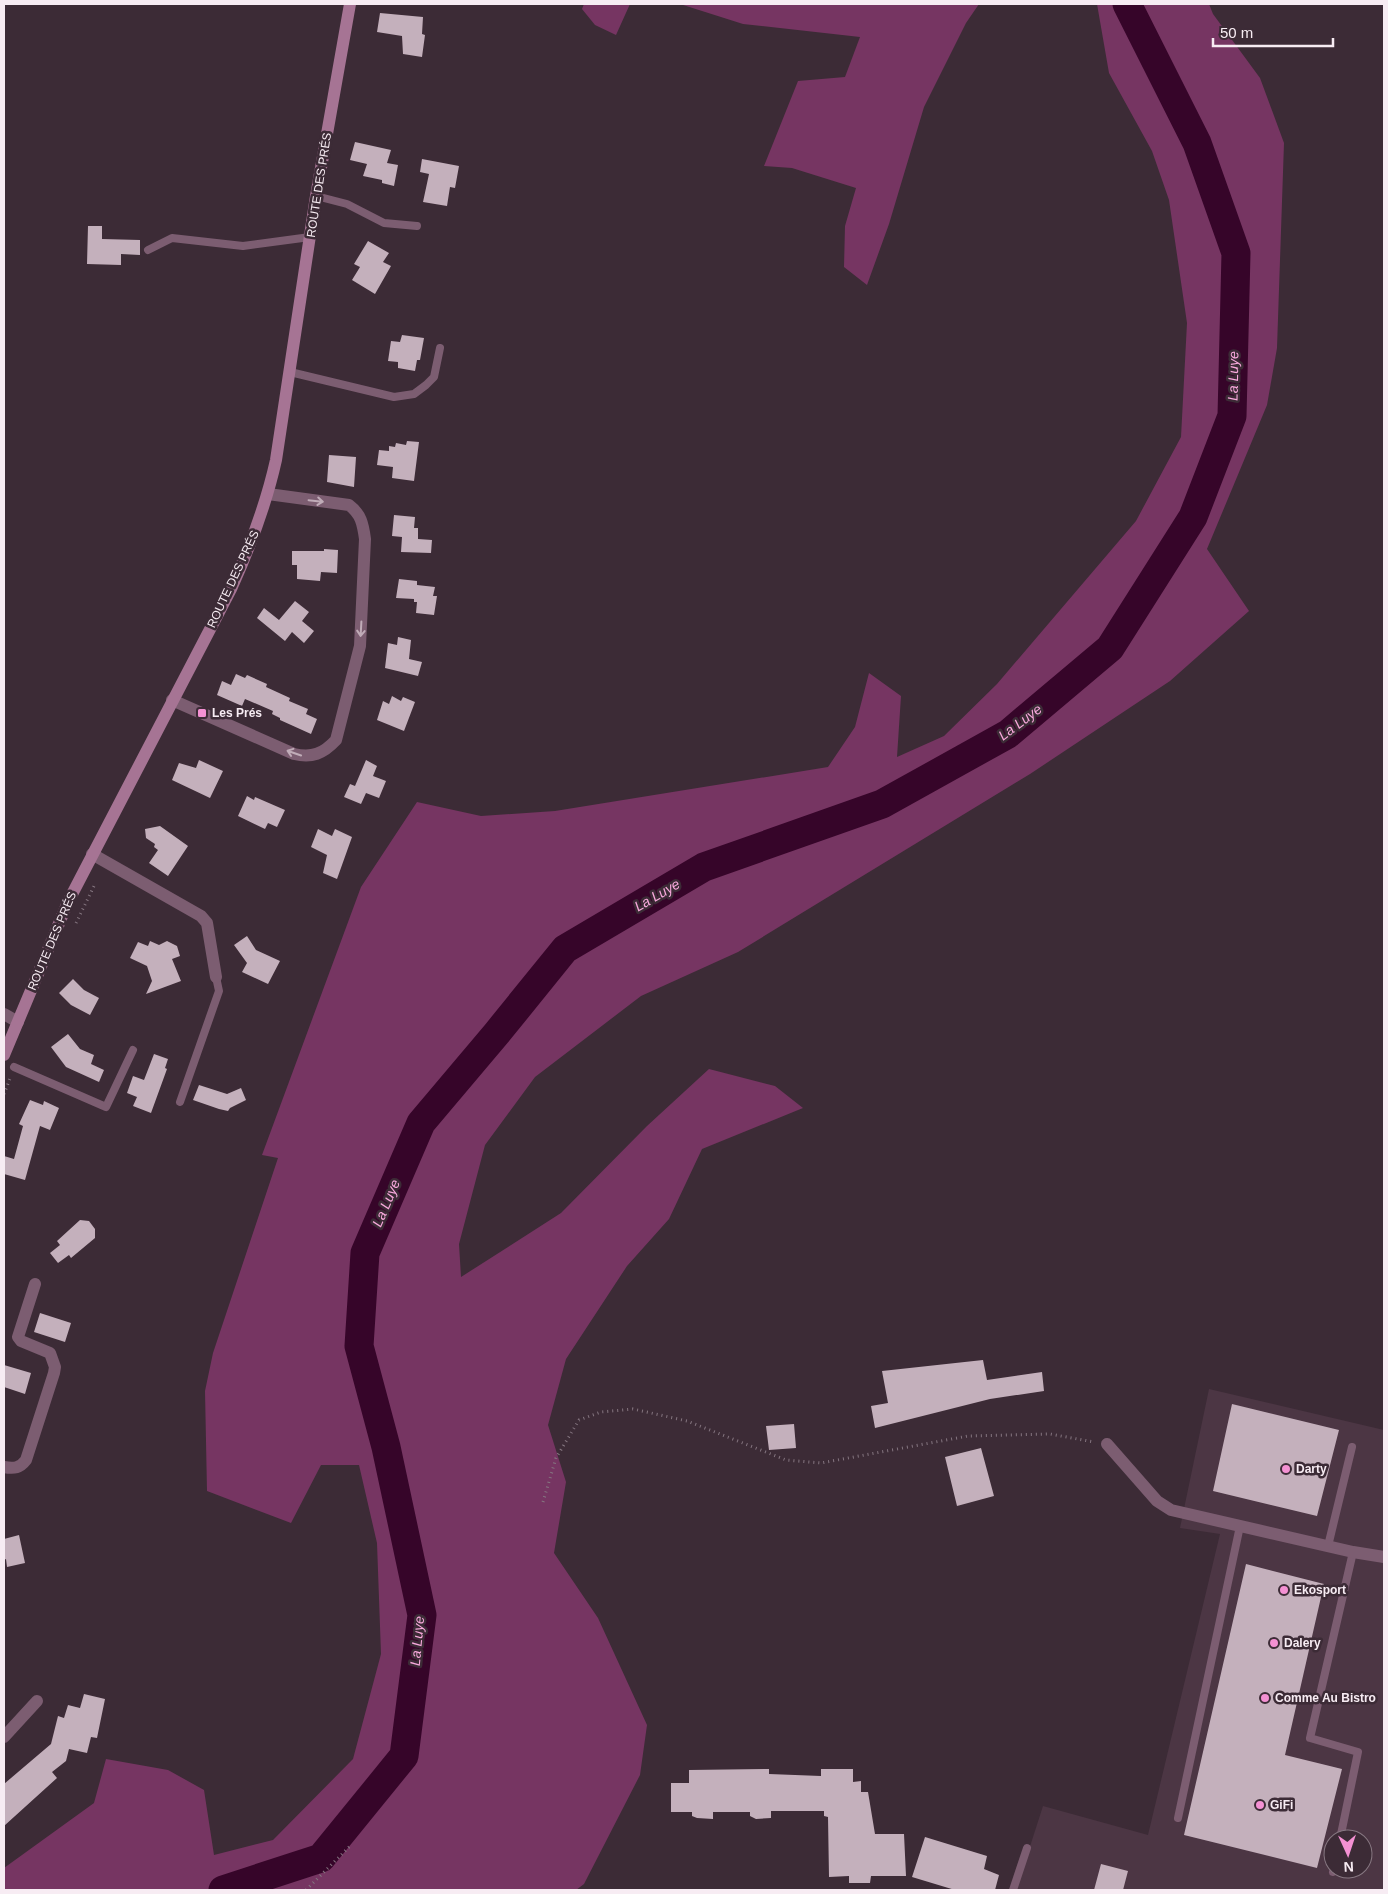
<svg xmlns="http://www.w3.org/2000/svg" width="1388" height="1894" font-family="Arial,sans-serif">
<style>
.built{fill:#4c3644;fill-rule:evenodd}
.green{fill:#763562}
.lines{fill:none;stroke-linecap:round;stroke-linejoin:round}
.river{stroke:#360529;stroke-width:29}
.building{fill:#c4b0bc}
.path{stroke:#857680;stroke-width:3;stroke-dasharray:1 4;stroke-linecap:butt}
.lane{stroke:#7c5d71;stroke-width:8}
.street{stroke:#7c5d71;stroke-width:12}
.secondary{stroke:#a67494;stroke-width:12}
.oneway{stroke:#c0acb8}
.poi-dot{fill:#f491d3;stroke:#3c2b36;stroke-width:2}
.labels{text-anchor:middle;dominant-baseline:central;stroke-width:5;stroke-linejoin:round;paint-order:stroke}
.street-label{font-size:12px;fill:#f7ecf3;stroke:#3c2b36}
.poi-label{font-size:12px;font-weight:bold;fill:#f7ecf3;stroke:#3c2b36;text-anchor:start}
.water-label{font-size:14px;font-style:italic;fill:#f9a9dd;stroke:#3c2b36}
</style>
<rect width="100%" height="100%" fill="#3c2b36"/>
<!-- built -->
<path class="built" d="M1209 1389 1384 1430V1890H1016L1043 1806 1148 1835 1220 1534 1180 1528ZM1333 1839H1363V1869H1333Z"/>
<!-- green -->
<path class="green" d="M584 4H630L616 35 595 25 582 9Z
M680 4H979L966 23 924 107 889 224 867 285 844 267 845 226 856 188 792 168 764 166 798 81 845 77 860 37 743 24Z
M1097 4H1209L1213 14 1260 78 1284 143 1277 348 1267 405 1207 549 1249 611 1170 681 1030 774 738 952 641 996 535 1077 485 1145 459 1244 461 1277 561 1213 647 1126 709 1069 775 1086 803 1108 702 1149 669 1219 627 1266 566 1359 548 1425 566 1482 554 1553 598 1618 647 1725 640 1775 584 1884 576 1890H4V1868L94 1803 106 1759 168 1770 204 1790 214 1855 273 1840 353 1759 381 1654 377 1543 359 1465H321L291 1523 207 1491 205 1391 213 1353 278 1158 262 1155 361 887 417 802 481 816 555 811 828 767 855 727 869 673 901 696 897 757 944 736 997 684 1136 521 1181 437 1187 323 1169 200 1152 151 1109 73Z"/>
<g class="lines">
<!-- river -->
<path class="river" d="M223 1890 321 1858 404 1756 422 1615 386 1447 359 1346 365 1253 421 1123 497 1033 565 949 704 867 882 804 1008 734 1110 648 1193 517 1232 416 1236 253 1197 143 1127 4"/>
</g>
<!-- building -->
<path class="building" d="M380 13 423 17 422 34 425 35 422 57 403 54 402 36 377 32Z
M355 142 391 150 387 163 398 165 394 186 382 183V180L363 176 367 164 350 160Z
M422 159 459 166 455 188 450 187 447 206 423 202 429 174 420 172Z
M88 226H102V239L140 240V255L121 254V265L87 264Z
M368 241 389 253 383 262 391 266 375 294 352 280 360 267 354 264Z
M402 335 424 338 420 360H417L415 371 398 368V362L388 361 391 341 400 342Z
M407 441 419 442 414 481 392 478 393 467 377 465 379 450 389 451V446L395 447 396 443 406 445Z
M329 455 356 457 354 487 327 482Z
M394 515 415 517 414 528H418V539L432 540 431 553 401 552 402 537 392 536Z
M324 549 338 550 337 573 321 572 320 581 297 579V565H292V551H324Z
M399 579 417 581V585L435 587 433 596H437L434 615 416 613 417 602H414V599L396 598Z
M295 601 309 612 302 621 314 631 304 643 292 632 285 641 257 618 264 608 279 620Z
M398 637 411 640 409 659 422 662 418 676 385 668 388 643 397 645Z
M236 674 245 678 247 675 267 684 266 687 290 698 289 701 308 709 306 714 317 719 311 734 280 720V718L272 714 273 711 245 699 242 706 217 695 222 681 231 685Z
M392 696 401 701 403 697 415 702 404 731 377 720 383 701 389 704Z
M199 760 223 771 210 798 172 780 179 763 196 768Z
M366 760 377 766 373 776 386 781 379 798 366 793 361 804 344 797 350 784 355 786Z
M247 796 254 800 255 797 285 810 277 827 268 823 265 829 238 816Z
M160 826 188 846 168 876 149 863 158 850 154 847 155 844 146 838 145 829Z
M318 829 332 836 335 829 352 837 337 879 323 873 327 855 311 847Z
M247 936 256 950 280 961 268 984 242 972 247 963 234 945Z
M150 941 159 945 167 941 177 946 180 956 172 959 181 981 146 994 152 981 147 966 130 958 138 942 148 946Z
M73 979 84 990 99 998 90 1015 71 1005 59 993Z
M68 1034 80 1049 94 1055 91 1064 104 1070 99 1082 66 1067 51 1047Z
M154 1054 168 1059 165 1068 167 1069 151 1113 133 1106 137 1097 127 1093 133 1076 144 1080Z
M199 1085 227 1094 241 1088 246 1100 230 1108 228 1111 219 1109 193 1100Z
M30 1100 43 1105 44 1101 59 1108 50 1130 40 1126 25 1180 4 1174V1156L14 1159 23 1126 19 1124Z
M80 1220 89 1221 95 1229V1238L71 1258 69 1255 58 1263 50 1253 60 1245 57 1241Z
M40 1313 71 1323 65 1342 34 1332Z
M983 1360 987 1380 1042 1372 1044 1391 990 1399 875 1428 871 1406 888 1403 882 1371Z
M4 1365 31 1373 25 1394 4 1387Z
M1232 1404 1339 1430 1317 1516 1213 1491Z
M794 1424 796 1448 769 1450 766 1426Z
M981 1448 994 1496 957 1506 945 1457Z
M19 1535 25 1563 7 1567 6 1559 4 1560V1539Z
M1246 1564 1324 1584 1285 1755 1342 1769 1317 1868 1184 1835Z
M84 1694 105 1699 97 1738 91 1737 87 1753 69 1749 66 1761 52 1772 57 1778 4 1826V1784L51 1744 58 1716 64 1718 68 1705 80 1708Z
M769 1769V1774L821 1776V1769H853V1782L861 1781V1792H868L875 1834H904L906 1876H871L870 1883H849V1876L829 1877 828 1817 824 1816V1811H771V1818L756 1819 750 1816V1812H713V1819L697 1818 692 1816V1812H671V1783H689V1770Z
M925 1837 987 1856 984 1869 999 1875 995 1890H955L912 1877Z
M1101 1864 1128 1871 1123 1890H1094Z"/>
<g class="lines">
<!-- path -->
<path class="path" d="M76 923 95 884
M4 1094 11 1076
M543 1502 556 1458 579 1420 601 1412 633 1409 687 1421 786 1460 821 1463 968 1436 1050 1434 1094 1442
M306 1890 350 1846"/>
<!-- lane -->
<path class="lane" d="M316 196 347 204 384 223 417 226
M148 250 172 238 243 246 310 237
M290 372 394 397 414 394 426 385 434 377 440 348
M14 1067 106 1107 133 1050
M180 1102 219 991 216 977
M1328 1546 1352 1447
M1178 1818 1240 1526
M1340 1839 1358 1752 1310 1738 1353 1552
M1333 1872 1334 1869
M1013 1890 1027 1848"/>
<!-- street -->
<path class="street" d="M172 700 294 754C312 758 323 754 336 740L360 646 365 539C363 524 361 514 349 505L268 494
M92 854 201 916 207 923 216 977
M4 1014 18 1022
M1107 1444 1157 1501 1171 1510 1353 1552 1384 1557
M4 1467C14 1469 20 1468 26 1460L54 1373 55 1367 50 1353 21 1341 18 1337 35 1284
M4 1737 37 1701"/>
<!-- secondary -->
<path class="secondary" d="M4 1055 68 902 231 589C250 547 266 505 276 460L316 196 350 4"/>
</g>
<!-- one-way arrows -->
<defs><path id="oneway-shaft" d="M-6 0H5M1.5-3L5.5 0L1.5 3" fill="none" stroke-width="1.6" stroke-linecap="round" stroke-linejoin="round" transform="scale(1.25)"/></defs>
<g class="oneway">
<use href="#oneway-shaft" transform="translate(316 501) rotate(6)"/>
<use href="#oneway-shaft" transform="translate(361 629) rotate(93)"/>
<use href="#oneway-shaft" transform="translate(294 753) rotate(-161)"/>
</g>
<!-- markers -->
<g class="poi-dot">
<rect x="197" y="708" width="10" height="10" rx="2.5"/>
<circle cx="1286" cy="1469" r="5"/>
<circle cx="1284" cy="1590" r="5"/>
<circle cx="1274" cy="1643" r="5"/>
<circle cx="1265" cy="1698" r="5"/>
<circle cx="1260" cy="1805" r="5"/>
</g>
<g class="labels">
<!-- street labels -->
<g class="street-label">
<text transform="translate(319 185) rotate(-81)">ROUTE DES PRÉS</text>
<text transform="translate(233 579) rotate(-65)">ROUTE DES PRÉS</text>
<text transform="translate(52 941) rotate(-67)">ROUTE DES PRÉS</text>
</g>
<!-- poi labels -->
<g class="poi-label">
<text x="212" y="713">Les Prés</text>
<text x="1296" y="1469">Darty</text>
<text x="1294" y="1590">Ekosport</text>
<text x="1284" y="1643">Dalery</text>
<text x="1275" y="1698">Comme Au Bistro</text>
<text x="1270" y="1805">GiFi</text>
</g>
<!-- water labels -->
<g class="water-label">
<text transform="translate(1233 376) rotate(-89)">La Luye</text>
<text transform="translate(1020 722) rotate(-37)">La Luye</text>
<text transform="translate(657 895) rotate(-30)">La Luye</text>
<text transform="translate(386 1203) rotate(-67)">La Luye</text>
<text transform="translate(417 1641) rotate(-85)">La Luye</text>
</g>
</g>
<!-- border -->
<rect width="1388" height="1894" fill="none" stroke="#f7ecf3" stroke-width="10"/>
<!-- north arrow -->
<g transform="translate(1348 1854) rotate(177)"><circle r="24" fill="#3c2b36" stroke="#877882"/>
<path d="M0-4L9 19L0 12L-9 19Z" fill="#f491d3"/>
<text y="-8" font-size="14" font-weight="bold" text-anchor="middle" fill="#f7ecf3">N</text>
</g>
<!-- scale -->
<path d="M1213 38v8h120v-8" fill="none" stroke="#f7ecf3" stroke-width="2.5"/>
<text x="1220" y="38" font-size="15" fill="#f7ecf3" stroke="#3c2b36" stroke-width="4" paint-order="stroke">50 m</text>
</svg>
